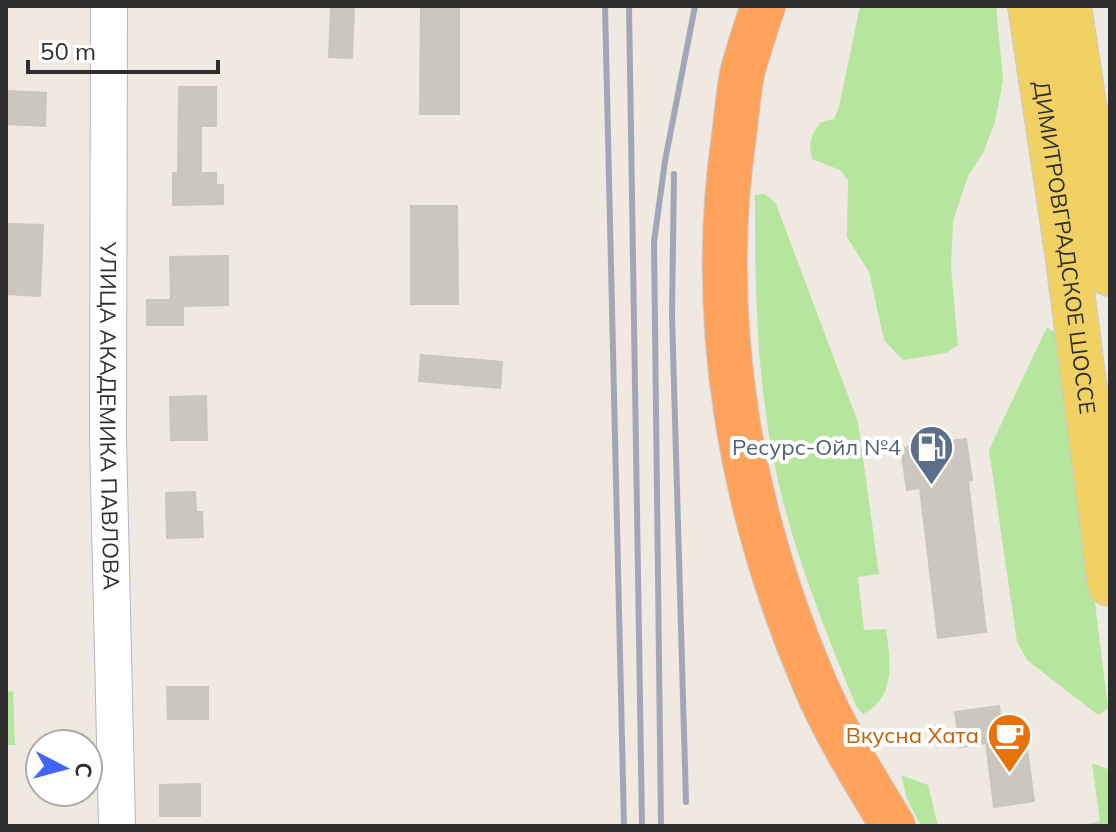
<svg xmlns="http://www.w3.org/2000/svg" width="1116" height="832" font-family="Mulish,sans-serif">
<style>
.green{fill:#b6e59e}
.building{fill:#cbc7bf;stroke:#cbc5ba;stroke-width:2}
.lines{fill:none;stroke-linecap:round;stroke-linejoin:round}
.minor-casing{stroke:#b4b7c1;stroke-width:38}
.major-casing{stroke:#c9c9c9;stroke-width:46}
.highway-casing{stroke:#c9c9c9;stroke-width:46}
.minor{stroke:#fff;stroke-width:36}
.major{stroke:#f2d163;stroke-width:44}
.highway{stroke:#ffa35c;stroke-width:44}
.rail{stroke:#a3a6b8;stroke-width:6}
.labels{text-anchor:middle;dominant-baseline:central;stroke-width:8;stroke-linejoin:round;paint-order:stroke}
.street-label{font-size:22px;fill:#2e2e2e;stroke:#fff}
.service-label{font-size:22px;fill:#4e5e75;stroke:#fff;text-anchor:end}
.food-label{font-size:22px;fill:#c56008;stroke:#fff;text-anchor:end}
</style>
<rect width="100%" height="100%" fill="#efe9e1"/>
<!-- green -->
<path class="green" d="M860 6H996L1003 80 995 122 983 153 968 176 953 221 951 267 958 345 946 353 903 360 884 340 869 272 847 237 848 180 840 170 812 159C808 143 811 135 821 122L834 119 839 107Z
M765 194 776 204 858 422 879 574 858 577 864 630 886 629C890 660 897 697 863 714L856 706C822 623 788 539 772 451 756 366 755 281 755 195Z
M1047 327 1062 337 1108 708 1098 715 1027 660 1017 642 989 450Z
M13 691 15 745H6V692Z
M1092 763 1110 770V826H1080L1100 821Z
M901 775 928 785 938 826H921L907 799Z"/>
<!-- building -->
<path class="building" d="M331 6H354L352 58 329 57Z
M421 6H459V114H420Z
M179 87H216V126H201V173H216V185H223V204L173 205V173H178Z
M6 91 46 93 45 126 6 124Z
M411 206H457L458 304H411Z
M6 224 43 225 40 296 6 294Z
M228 256V305L183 306V325H147V300H171L170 257Z
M421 355 502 362 500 388 419 381Z
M206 396 207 440H171L170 397Z
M966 439 972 480 968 481 986 632 938 638 920 488 907 490 901 448Z
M195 492 196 512H202L203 537 167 538 166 493Z
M167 687H208V719H168Z
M999 706 1002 731 1024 728 1034 801 994 807 986 743 960 747 955 712Z
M200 784V816H160V785Z"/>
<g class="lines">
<defs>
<g id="minor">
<path id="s1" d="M109 6 108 438 117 826"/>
</g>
<g id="major">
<path id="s2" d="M1030 6 1067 252 1110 584"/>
<path d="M1069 6 1110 274"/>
</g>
<path id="highway" d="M763 6C756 27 749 48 743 70 738 91 737 114 734 136 707 321 741 511 814 682 835 732 865 780 893 826"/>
</defs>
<!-- minor casing -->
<use href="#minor" class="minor-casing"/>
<!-- major casing -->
<use href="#major" class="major-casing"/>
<!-- highway casing -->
<use href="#highway" class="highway-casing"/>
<!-- minor -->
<use href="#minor" class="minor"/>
<!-- major -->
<use href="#major" class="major"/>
<!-- highway -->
<use href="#highway" class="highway"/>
<!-- rail -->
<path class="rail" d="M605 6 624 826
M629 6 642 826
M674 174 672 315 686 802
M661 826 654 242 665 161 695 6"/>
</g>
<!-- icons -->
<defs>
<symbol id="fuel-pin" viewBox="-11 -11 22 30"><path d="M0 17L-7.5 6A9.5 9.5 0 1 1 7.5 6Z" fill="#5c6f8a" stroke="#fff"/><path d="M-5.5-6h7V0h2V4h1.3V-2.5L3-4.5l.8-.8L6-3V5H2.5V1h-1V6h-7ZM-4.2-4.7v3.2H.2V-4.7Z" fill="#fff"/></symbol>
<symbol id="cafe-pin" viewBox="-11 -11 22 30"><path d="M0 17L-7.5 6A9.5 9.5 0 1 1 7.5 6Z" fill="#e8710a" stroke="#fff"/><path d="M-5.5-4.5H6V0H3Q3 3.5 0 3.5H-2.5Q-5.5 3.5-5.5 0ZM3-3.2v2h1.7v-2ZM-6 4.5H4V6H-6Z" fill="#fff"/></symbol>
</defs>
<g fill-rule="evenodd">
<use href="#fuel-pin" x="906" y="422" width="51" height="69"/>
<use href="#cafe-pin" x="984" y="710" width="51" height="69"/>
</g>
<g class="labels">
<!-- street labels -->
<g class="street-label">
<text stroke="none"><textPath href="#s2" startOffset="244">ДИМИТРОВГРАДСКОЕ ШОССЕ</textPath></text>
<text stroke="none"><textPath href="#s1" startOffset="410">УЛИЦА АКАДЕМИКА ПАВЛОВА</textPath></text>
</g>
<!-- service labels -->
<g class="service-label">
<text x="901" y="447">Ресурс-Ойл №4</text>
</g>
<!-- food labels -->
<g class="food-label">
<text x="979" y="735">Вкусна Хата</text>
</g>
</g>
<!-- border -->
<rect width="1116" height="832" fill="none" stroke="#2e2e2e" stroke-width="16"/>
<!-- north arrow -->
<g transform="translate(64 768) rotate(96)"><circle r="38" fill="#ffffff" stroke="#ababab" stroke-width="2"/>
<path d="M0-6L14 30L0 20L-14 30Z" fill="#4264fb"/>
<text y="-12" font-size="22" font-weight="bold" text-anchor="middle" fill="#2e2e2e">С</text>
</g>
<!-- scale -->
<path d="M28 60v12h190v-12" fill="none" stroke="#2e2e2e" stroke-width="4"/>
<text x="40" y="60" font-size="24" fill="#2e2e2e" stroke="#ffffff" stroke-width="6" paint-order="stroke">50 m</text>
</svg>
